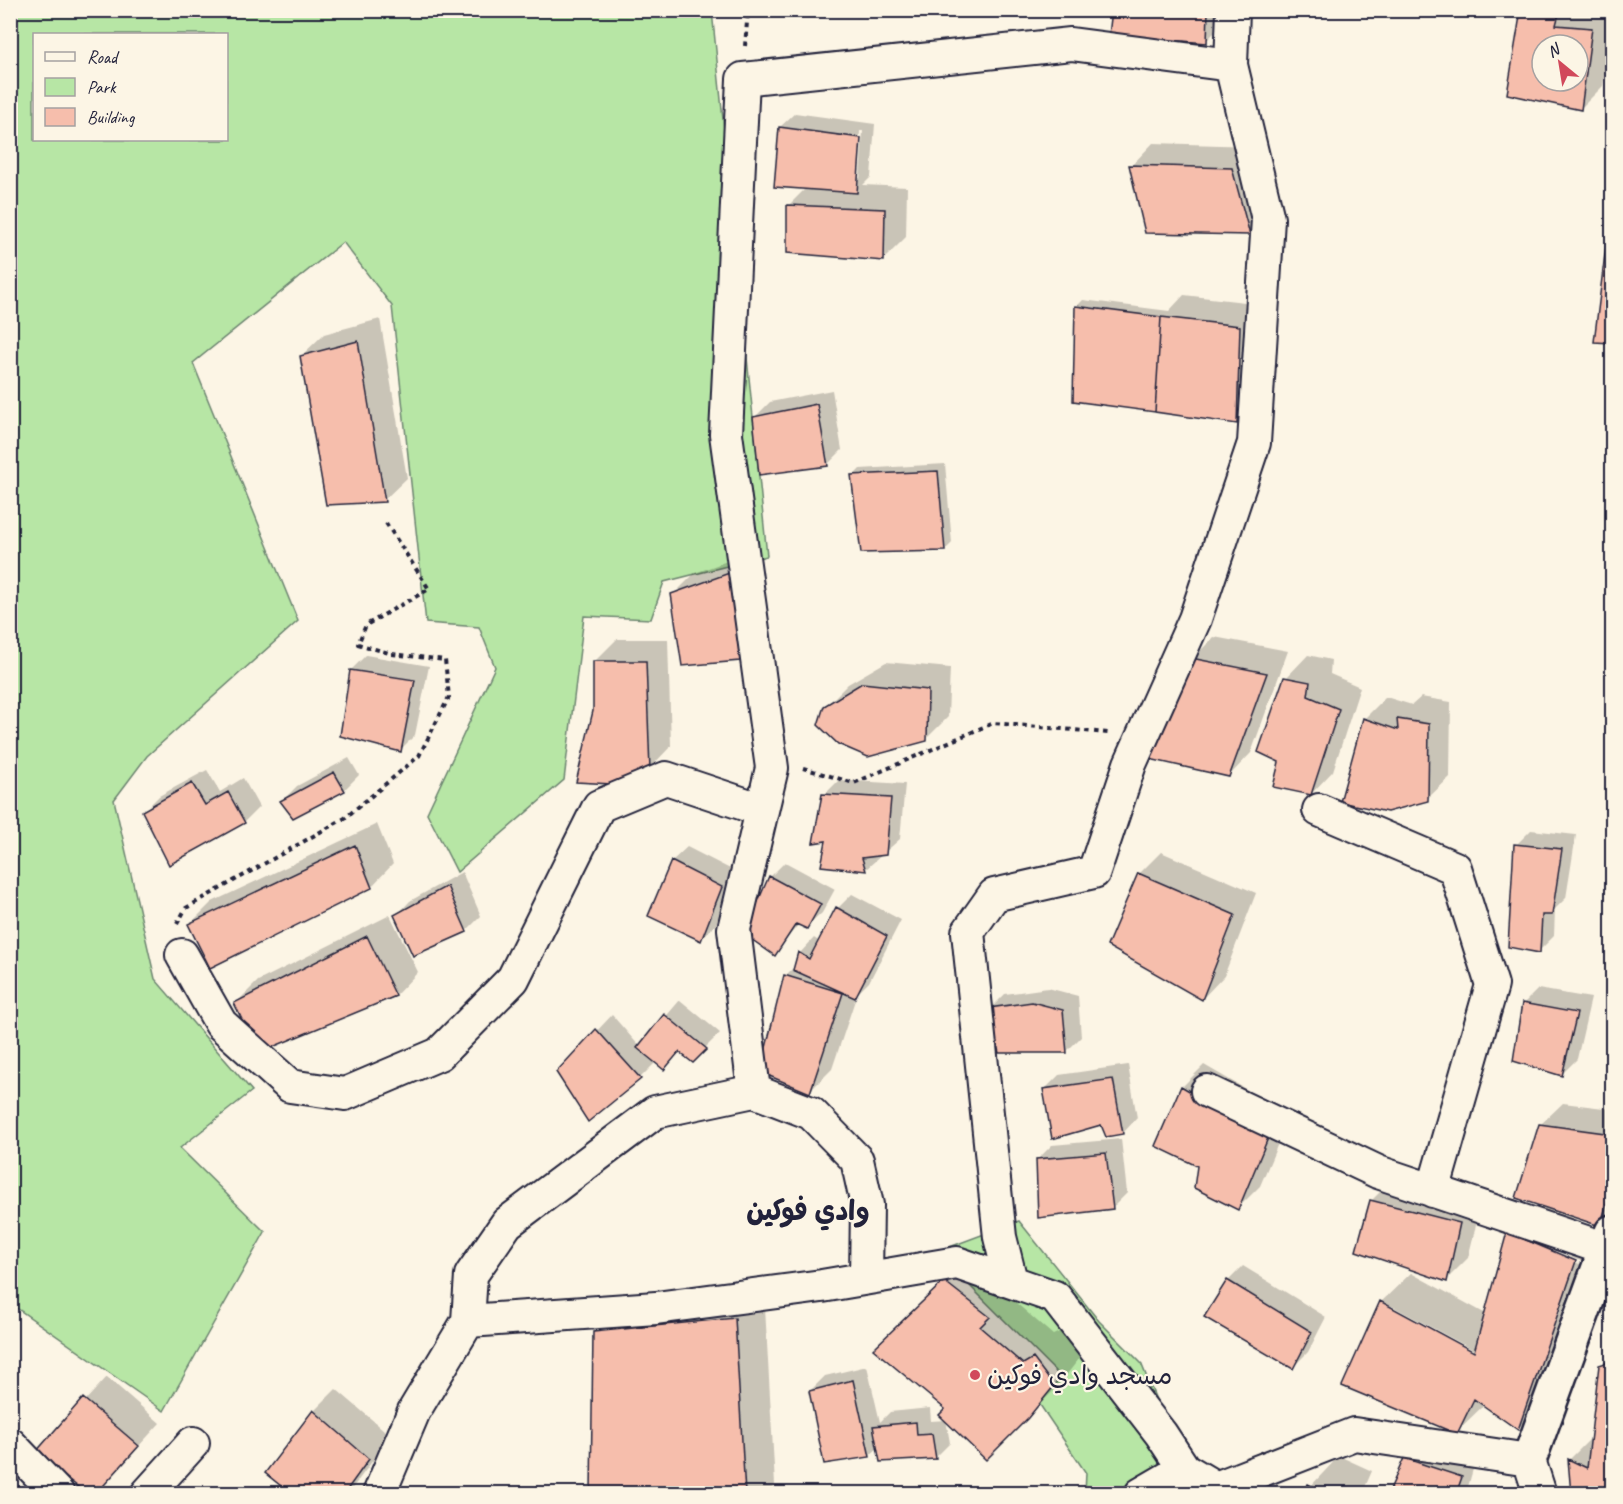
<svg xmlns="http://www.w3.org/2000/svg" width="1623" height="1504" font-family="Caveat,'Playpen Sans Arabic',sans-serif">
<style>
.green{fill:#b7e6a5;stroke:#6c8470;stroke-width:1.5;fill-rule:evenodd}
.shadow{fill:#0003;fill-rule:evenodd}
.building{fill:#f6beac;stroke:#22223b;stroke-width:1.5;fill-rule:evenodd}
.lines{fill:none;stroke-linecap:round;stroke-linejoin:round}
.minor-casing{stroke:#22223b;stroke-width:36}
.tertiary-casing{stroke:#22223b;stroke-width:38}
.path{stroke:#22223b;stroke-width:4;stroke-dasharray:4.5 4.5;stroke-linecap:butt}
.minor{stroke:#fcf5e5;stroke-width:32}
.tertiary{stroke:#fcf5e5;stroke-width:33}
.poi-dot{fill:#d1495b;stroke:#fcf5e5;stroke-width:2}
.labels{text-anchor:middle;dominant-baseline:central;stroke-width:4.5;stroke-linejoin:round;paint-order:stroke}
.poi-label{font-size:26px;fill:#22223b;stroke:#fcf5e5;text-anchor:start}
.quarter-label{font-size:28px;font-weight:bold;fill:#22223b;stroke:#fcf5e5}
</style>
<rect width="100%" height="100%" fill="#fcf5e5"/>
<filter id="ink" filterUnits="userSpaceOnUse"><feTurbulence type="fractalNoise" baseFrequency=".0167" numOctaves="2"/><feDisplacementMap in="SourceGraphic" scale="12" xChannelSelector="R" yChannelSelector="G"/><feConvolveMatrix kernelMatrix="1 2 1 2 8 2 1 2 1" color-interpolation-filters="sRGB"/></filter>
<g filter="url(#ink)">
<!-- green -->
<path class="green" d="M11 11H712L767 556 664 582 651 619 584 616 564 780 457 872 427 813 495 667 479 627 426 623 392 306 343 242 193 363 298 621 147 756 114 800 155 979 252 1091 180 1148 265 1232 164 1411 11 1304ZM34 34H226V140H34Z
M1019 1221 1099 1321 1141 1363 1194 1493H1085L1086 1473 1038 1402 1061 1377 936 1252Z"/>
<!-- shadow -->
<path class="shadow" d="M1114 10H1229L1228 19 1206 41Z
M1523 10H1612L1603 86 1581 108 1509 93ZM1542 45H1578V81H1542Z
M795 113 875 124 871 177 863 185 907 187 906 237 884 259 789 205 806 188 780 127ZM860 131H863L860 178H857Z
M1153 143 1254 146 1271 212 1249 234 1131 166Z
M1612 242V342L1595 340 1607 247Z
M1184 295 1262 304 1259 401 1237 423 1076 307 1083 300 1169 311Z
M380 319 407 478 384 500 301 356 324 334Z
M832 390 842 450 827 465 755 417 770 402Z
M945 464 952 543 945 550 853 476 860 469Z
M754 551 762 637 739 659 673 595 695 573Z
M1214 637 1288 651 1251 753 1229 776 1192 659Z
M617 639H668L671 746 649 769 594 711 595 661Z
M366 655 429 666 415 735 400 750 351 670Z
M1308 655 1331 660 1330 674 1360 687 1333 771 1311 794 1281 761 1286 678Z
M886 662 950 668 948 717 926 739 825 707 848 684Z
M1386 697 1412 705 1421 697 1451 702 1450 777 1427 799 1364 719Z
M349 758 359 775 344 790 282 801 297 786Z
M207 770 220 792 243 778 259 807 244 822 144 811 159 796Z
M839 780 905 784 900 839 866 869 823 865 827 840 824 795Z
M377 824 393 864 371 887 190 924 212 902Z
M1531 830 1576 835 1566 898 1555 909 1554 936 1539 951 1516 845Z
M687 847 736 872 716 924 701 939 650 916 672 861Z
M1161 852 1256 893 1224 976 1202 999 1139 874Z
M785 862 835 889 822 913 807 927 799 924 774 954 770 877Z
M462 872 481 916 466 931 396 916 410 901Z
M852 894 901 920 869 982 857 994 832 1069 809 1092 785 976 796 965 800 953 814 938 820 942 838 908Z
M390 915 418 972 396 995 258 1051 236 1003 258 981Z
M1048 988 1078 996 1081 1037 1066 1052 990 1009 1005 994Z
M1538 989 1591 998 1577 1059 1562 1074 1523 1004Z
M680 1000 720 1033 692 1061 680 1051 664 1068 656 1062 640 1078 558 1072 612 1015 640 1047Z
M1128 1065 1137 1118 1123 1133 1044 1090 1059 1075Z
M1204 1065 1290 1115 1260 1186 1238 1208 1199 1165 1182 1087Z
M1563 1103 1612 1109V1211L1600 1224 1566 1213 1565 1215 1604 1231 1547 1399 1518 1428 1485 1404 1456 1432 1381 1302 1411 1273 1486 1314 1509 1233 1538 1203 1540 1125ZM1525 1238 1583 1262 1582 1265 1525 1241ZM1392 1306 1481 1354 1480 1357 1392 1310Z
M1121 1139 1127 1193 1112 1208 1037 1160 1052 1145Z
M1393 1179 1482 1201 1468 1258 1446 1280 1371 1201Z
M974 1253 1008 1296 1053 1335 1063 1330 1082 1355 1057 1387 986 1458 947 1409 904 1320Z
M1243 1266 1326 1317 1308 1352 1293 1367 1228 1281Z
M764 1290 775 1485 767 1494H709L594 1333 624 1303Z
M1612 1354V1494H1573L1569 1460 1592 1437 1601 1365Z
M867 1366 880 1422 890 1412 930 1408 931 1421 946 1420 950 1443 935 1458 879 1447 869 1456 810 1391 825 1376Z
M107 1377 160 1423 114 1473 38 1452Z
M336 1389 391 1436 348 1494H293L314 1411Z
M1420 1444 1475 1462 1466 1494H1390L1405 1458Z
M1339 1456 1372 1471 1362 1494H1256L1267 1483 1308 1489Z
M16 1484 21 1494H10V1487Z"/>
<!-- building -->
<path class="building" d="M1112 10H1208L1207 43 1109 35Z
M1521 10H1560L1556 25 1592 28 1581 110 1507 94ZM1542 45H1578V81H1542Z
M779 127 861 138 857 193 774 187Z
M1129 165 1232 168 1250 235 1145 233Z
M787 205 885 209 884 261 787 253Z
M1606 246 1612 247V343L1594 342Z
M1075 306 1161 317 1155 412 1073 401Z
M1161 317 1240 326 1237 424 1155 412Z
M358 341 385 502 326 505 300 356Z
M817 404 828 466 759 475 753 417Z
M938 471 945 551 861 553 851 475Z
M732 572 740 661 682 666 671 594Z
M1191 658 1267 673 1229 777 1145 758Z
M593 661H646L650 770 630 785 576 782 593 711Z
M350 670 415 680 401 752 340 736Z
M1284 677 1310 682 1308 696 1339 709 1311 795 1273 787 1279 762 1258 752Z
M862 683 928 690 927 741 868 757 838 744 818 725 824 706Z
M1363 718 1398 730 1397 719 1429 724 1428 801 1387 812 1340 802Z
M334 772 345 791 293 818 280 801Z
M192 783 205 805 228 792 245 823 169 865 142 811Z
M822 794 891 798 886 855 862 858 866 871 821 866 826 841 813 843Z
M1514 844 1562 849 1552 915H1542L1540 953 1508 947Z
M355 845 372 888 210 968 188 924Z
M671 861 722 887 701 941 648 916Z
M1138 873 1235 915 1202 1000 1107 946Z
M769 876 821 904 807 929 796 924 775 956 744 934Z
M447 886 467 932 413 956 394 915Z
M836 907 887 936 855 998 793 970 798 952 809 959Z
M367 936 396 996 258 1053 234 1003Z
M784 975 843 993 810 1093 760 1072Z
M1032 1002 1063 1010 1067 1053H999L989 1008Z
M1522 1003 1577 1013 1562 1076 1513 1061Z
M664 1014 707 1049 693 1063 679 1052 664 1070 637 1048Z
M596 1029 641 1079 588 1122 556 1072Z
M1113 1079 1123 1134 1106 1137 1101 1125 1052 1139 1043 1089Z
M1181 1086 1268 1138 1238 1210 1194 1188 1197 1166 1155 1146Z
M1539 1124 1612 1134V1187L1600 1226 1516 1198Z
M1106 1153 1113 1209 1038 1218 1036 1159Z
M1370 1200 1460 1223 1447 1282 1356 1251Z
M1507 1232 1576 1261 1518 1430 1474 1399 1457 1434 1342 1386 1380 1301 1474 1352Z
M1227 1280 1312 1332 1293 1369 1204 1317Z
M944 1281 990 1317 980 1327 1023 1364 1033 1358 1054 1386 1028 1418 986 1460 939 1415 945 1409 873 1349Z
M735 1318 745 1494H591L593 1332Z
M1612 1361V1494H1571L1568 1459 1587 1468 1599 1365Z
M853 1380 870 1457 824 1464 809 1391Z
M83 1398 139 1446 96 1494H87L35 1453Z
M313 1410 369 1459 344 1494H291L265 1473Z
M916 1422 917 1435 932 1434 936 1459 880 1462 873 1426Z
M1404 1458 1462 1477 1456 1494H1388Z
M1308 1484 1328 1494H1304Z"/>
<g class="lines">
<defs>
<path id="minor" d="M1233 10 1231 65 1071 44 743 79 726 434 772 768 734 929 754 1091 655 1112 507 1223 471 1275 468 1321 656 1308 822 1286 957 1263 1055 1297 1161 1434 1184 1469 1216 1488 1354 1434 1529 1460 1540 1494
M1319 810 1455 868 1492 985 1433 1191
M182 955 221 1024 290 1086 345 1094 439 1054 513 979 599 806 666 778 762 810
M754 1091 811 1113 857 1160 867 1205 866 1278
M1207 1091 1378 1172 1606 1249
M1011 1281 1000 1237 968 932 994 895 1094 872 1130 764 1195 619 1254 443 1268 219 1231 65
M10 1444 58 1494
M147 1494 193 1443
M379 1494 414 1411 468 1321
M1141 1494 1184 1469"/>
<path id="tertiary" d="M1529 1460 1612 1232"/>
</defs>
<!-- minor casing -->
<use href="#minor" class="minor-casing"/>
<!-- tertiary casing -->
<use href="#tertiary" class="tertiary-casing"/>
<!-- path -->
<path class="path" d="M745 46 748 10
M803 768 854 783 993 723 1108 733
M177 924 186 908 345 818 419 756 449 697 445 660 392 654 358 644 366 625 429 589 384 520"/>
<!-- minor -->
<use href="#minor" class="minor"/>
<!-- tertiary -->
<use href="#tertiary" class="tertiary"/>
</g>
</g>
<!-- markers -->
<circle class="poi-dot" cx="975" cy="1375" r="6"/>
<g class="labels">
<!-- poi labels -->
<g class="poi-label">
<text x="987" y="1375">مسجد وادي فوكين</text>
</g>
<!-- quarter labels -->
<g class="quarter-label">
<text x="808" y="1210">وادي فوكين</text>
</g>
</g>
<!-- margin -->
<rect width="1623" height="1504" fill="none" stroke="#fcf5e5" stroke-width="36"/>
<rect x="18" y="18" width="1587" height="1468" fill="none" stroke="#22223b" stroke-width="2" filter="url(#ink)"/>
<!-- legend -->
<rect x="33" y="33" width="195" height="108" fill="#fcf5e5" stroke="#a5a1a1" stroke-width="1.5"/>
<rect x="45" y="52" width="30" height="9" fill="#fcf5e5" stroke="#a5a1a1" stroke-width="1.5"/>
<text x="87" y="63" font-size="18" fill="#22223b">Road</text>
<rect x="45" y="78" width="30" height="18" fill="#b7e6a5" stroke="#a5a1a1" stroke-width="1.5"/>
<text x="87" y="93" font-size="18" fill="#22223b">Park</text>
<rect x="45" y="108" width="30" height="18" fill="#f6beac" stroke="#a5a1a1" stroke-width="1.5"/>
<text x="87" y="123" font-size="18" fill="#22223b">Building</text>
<!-- north arrow -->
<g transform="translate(1560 63) rotate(330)"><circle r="28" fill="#fcf5e5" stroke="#a5a1a1" stroke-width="1.5"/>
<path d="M0-4.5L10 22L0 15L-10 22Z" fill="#d1495b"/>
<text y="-9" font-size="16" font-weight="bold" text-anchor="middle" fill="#22223b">N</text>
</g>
</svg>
